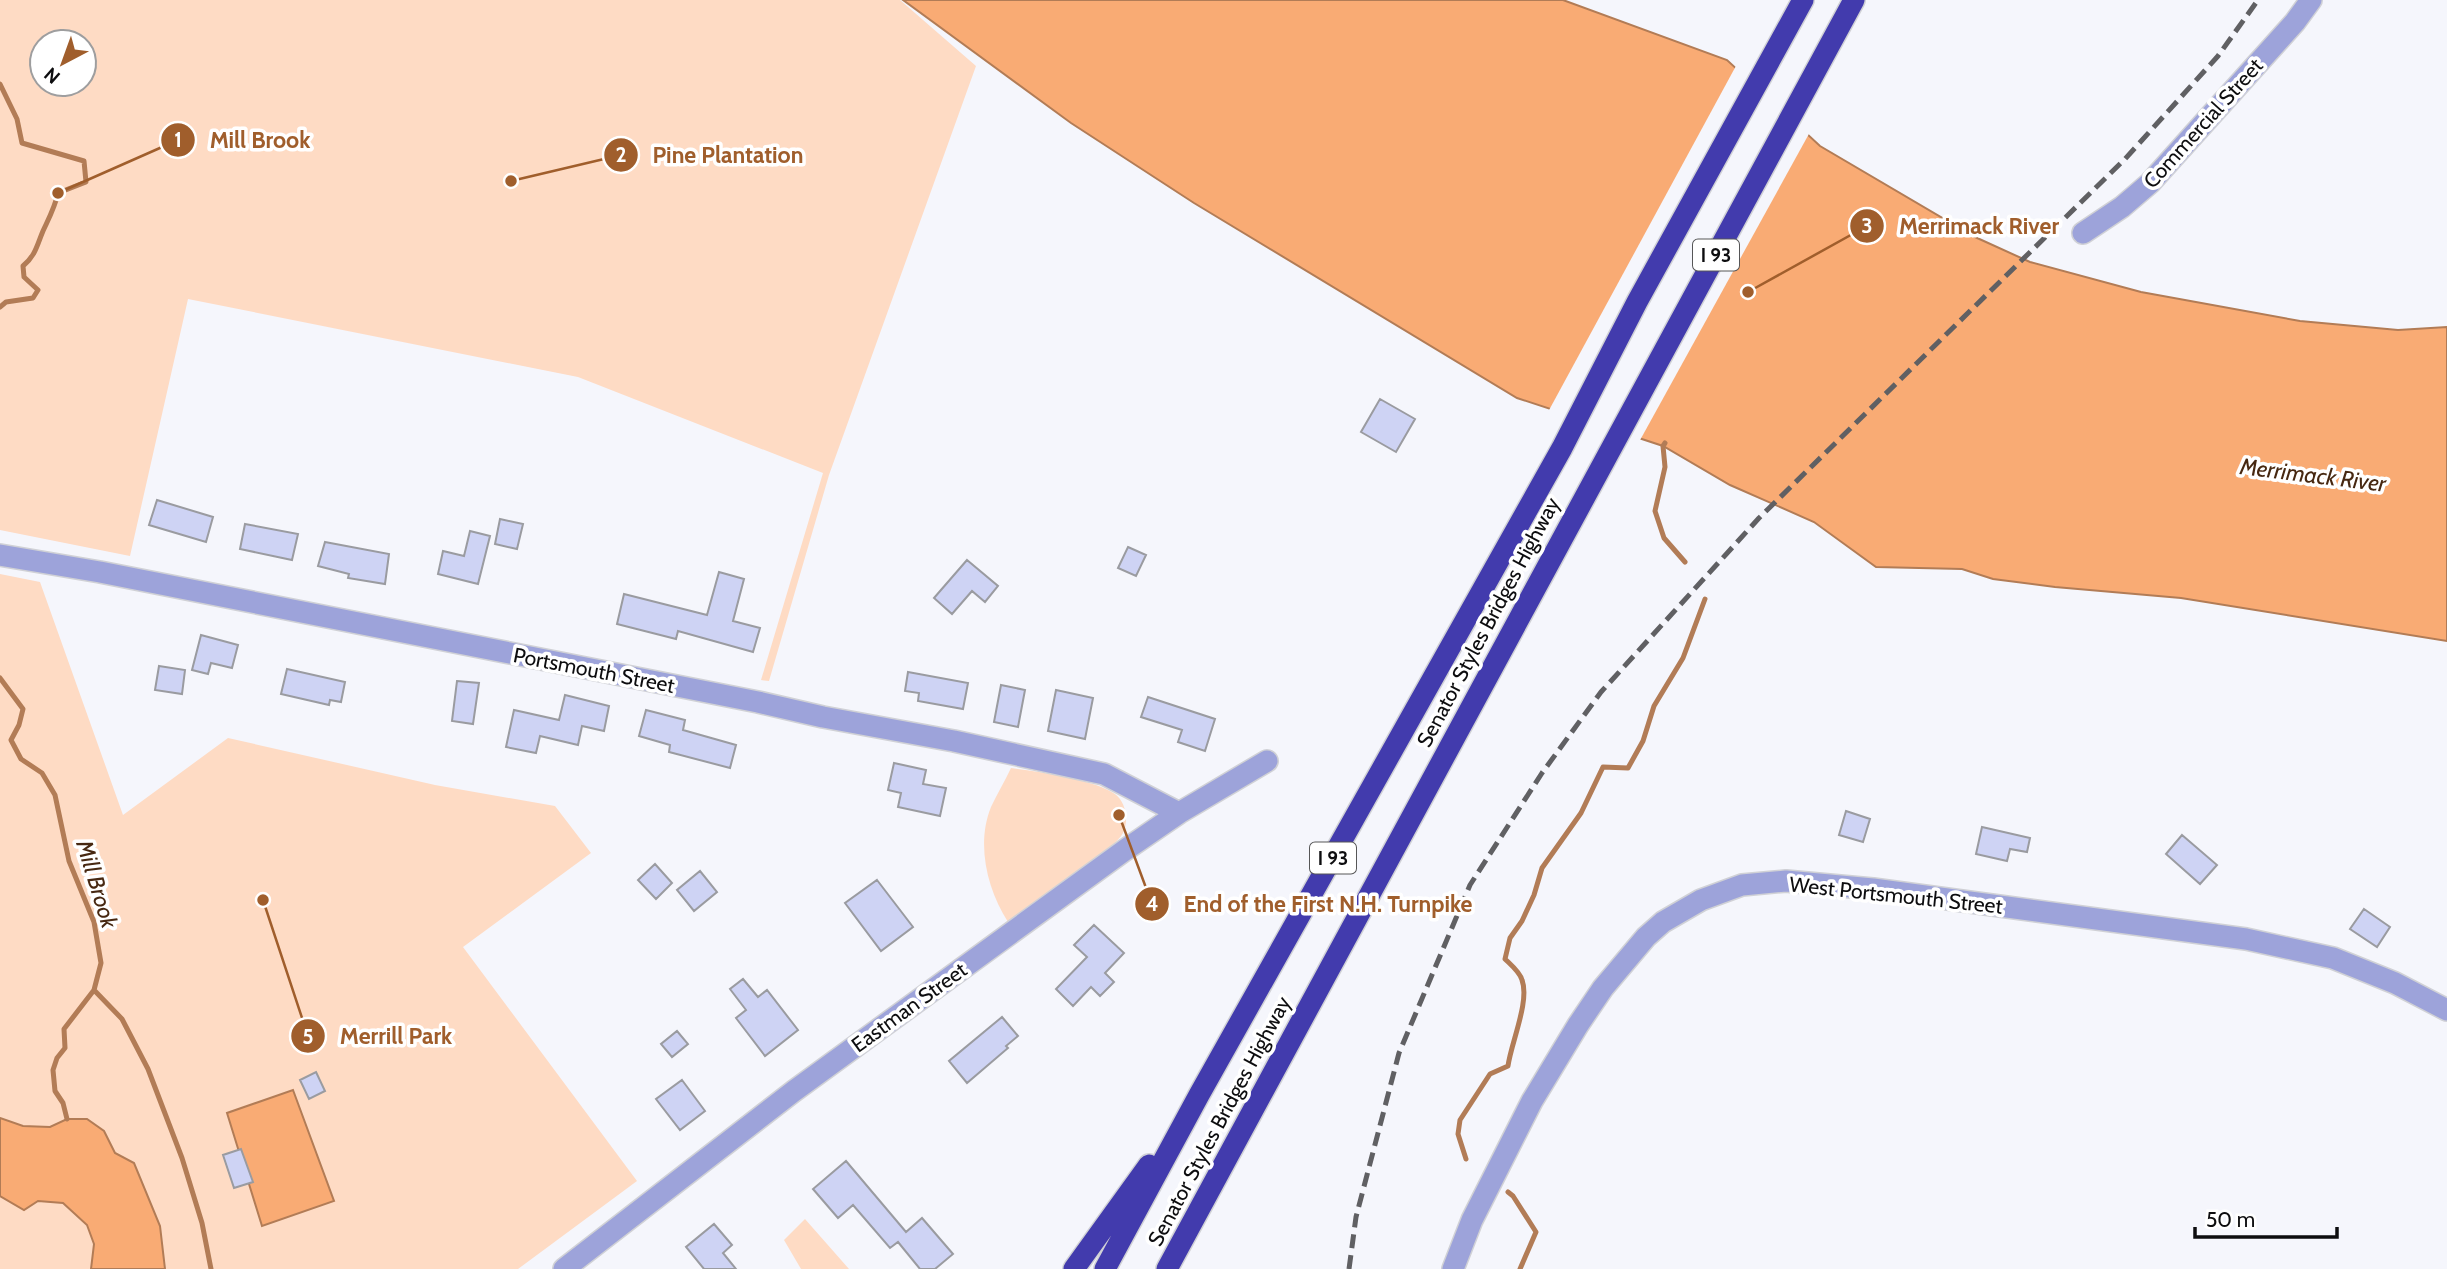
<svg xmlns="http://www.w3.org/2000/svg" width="2447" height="1269" font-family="Cabin,sans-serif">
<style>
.green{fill:#fedbc4;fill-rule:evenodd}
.water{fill:#f9ab74;stroke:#b27c56;stroke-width:2}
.pier{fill:#f5f6fc}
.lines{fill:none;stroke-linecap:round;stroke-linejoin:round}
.stream{stroke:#b27c56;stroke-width:5}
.building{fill:#ced3f4;stroke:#9a9ba0;stroke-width:2}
.minor-casing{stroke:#d0d1d6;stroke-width:24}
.motorway-casing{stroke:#d0d1d6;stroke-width:24}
.minor{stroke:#9da3da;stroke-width:21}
.motorway{stroke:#423bad;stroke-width:21}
.rail{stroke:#606063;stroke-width:5;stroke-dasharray:14 7;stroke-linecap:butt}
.labels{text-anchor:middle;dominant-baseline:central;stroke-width:7;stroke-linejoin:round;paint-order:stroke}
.shield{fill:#fff;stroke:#565657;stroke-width:2}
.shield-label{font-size:19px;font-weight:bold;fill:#0d0d0f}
.street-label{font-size:21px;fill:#0d0d0f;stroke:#fff}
.water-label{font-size:23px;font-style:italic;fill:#472811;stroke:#fff}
.leader{fill:none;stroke:#a05e2c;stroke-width:2.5}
.callout-dot{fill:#a05e2c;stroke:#fff;stroke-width:2.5}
.mark-label{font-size:21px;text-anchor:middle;font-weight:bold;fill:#fff}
.callout-label{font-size:23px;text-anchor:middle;font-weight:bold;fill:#a05e2c;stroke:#fff;stroke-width:7;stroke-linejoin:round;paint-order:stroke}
</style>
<rect width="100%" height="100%" fill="#f5f6fc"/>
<!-- green -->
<path class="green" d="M0 0H900L976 66 829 475 769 681 761 680 823 473 578 377 188 299 130 556 0 530ZM42 42H84V84H42Z
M0 574 40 582 123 815 228 738 435 785 555 806 591 853 463 947 637 1181 518 1269H0Z
M1011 768C1035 771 1097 780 1115 794 1126 802 1129 821 1123 833 1114 851 1029 906 1008 922 987 889 976 844 991 807 997 794 1005 781 1011 768Z
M805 1219 849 1269H801L784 1240Z"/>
<!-- water -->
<path class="water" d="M903 0H1563L1727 60 1820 146 1975 237 2030 262 2141 292 2300 321 2398 330 2447 327V641L2181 598 2055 587 1993 579 1962 569 1876 567 1814 522 1730 485 1663 446 1517 398 1194 203 1071 123Z
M293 1090 334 1201 262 1226 227 1113Z
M0 1118 23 1126 50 1127 67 1119H87L104 1131 115 1153 134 1163 160 1226 165 1269H91L94 1244 87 1225 63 1203 38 1201 24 1210 0 1196Z"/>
<!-- pier -->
<path class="pier" d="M1737 64 1810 132 1639 442 1548 412Z"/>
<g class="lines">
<!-- stream -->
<path class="stream" d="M0 84 17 119 22 143 84 161 86 182 58 193C55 207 49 218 43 231 37 245 36 255 23 266L24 277 38 290 33 298 6 302 0 307
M1665 443 1663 446 1665 467 1655 511 1664 538 1685 562
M0 678 23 709 19 725 11 740 21 759 42 773 55 795 69 861 94 922 101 963 94 990 122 1019 148 1069 182 1158 202 1223 211 1269
M67 1119 63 1103 55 1091 53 1070 57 1058 65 1048 64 1029 94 990
M1466 1159 1458 1134 1460 1120 1490 1074 1508 1066C1511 1043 1530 1001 1522 980 1520 972 1510 964 1505 959L1510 938 1522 921 1534 895 1542 868 1581 813 1603 767 1628 768 1643 741 1654 706 1683 658 1705 599
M1508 1192 1513 1196 1536 1232 1520 1269"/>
</g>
<!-- building -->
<path class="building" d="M1380 399 1415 419 1396 452 1361 432Z
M157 500 213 517 206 542 149 525Z
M500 519 523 524 517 549 495 544Z
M245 524 298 534 292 560 240 549Z
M470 531 490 536 478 584 438 574 443 551 464 556Z
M325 542 389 554 385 584 348 578 349 574 318 566Z
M1128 547 1146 555 1136 576 1118 568Z
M967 560 998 586 985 602 972 591 952 614 934 598Z
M719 572 744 579 733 621 760 628 753 652 678 631 676 639 617 624 624 594 707 615Z
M201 635 238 645 232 668 211 663 208 674 192 670Z
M159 666 185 670 182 694 155 690Z
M287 669 345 682 341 702 330 700 329 705 281 694Z
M908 672 968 683 963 709 918 701 919 693 905 691Z
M457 681 479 683 473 724 452 721Z
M1001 685 1025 690 1018 727 994 722Z
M1056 690 1093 698 1085 739 1048 731Z
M565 695 609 706 604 731 582 726 578 745 540 736 536 753 506 747 514 710 559 720Z
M1148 697 1215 719 1205 751 1178 742 1182 730 1141 717Z
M646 710 685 720 683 730 736 745 730 768 669 752 670 745 639 736Z
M894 763 926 770 923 784 946 788 940 816 898 807 901 793 888 790Z
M1846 811 1870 819 1863 842 1839 835Z
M1982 827 2030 838 2027 852 2010 849 2007 861 1976 854Z
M2182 835 2217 865 2200 884 2166 854Z
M655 864 672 883 656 899 638 880Z
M700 871 717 892 694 911 677 890Z
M877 880 913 927 881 951 845 903Z
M2364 909 2390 927 2377 947 2350 929Z
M1094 925 1124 953 1105 973 1114 982 1100 996 1091 987 1073 1006 1056 989 1087 957 1074 945Z
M743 979 758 997 767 990 798 1030 765 1056 736 1018 746 1010 730 989Z
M1002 1017 1018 1036 1006 1046 1008 1048 967 1083 949 1061Z
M677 1031 688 1044 672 1057 661 1044Z
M316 1072 325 1091 309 1099 300 1080Z
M682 1080 705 1111 680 1130 656 1099Z
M241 1149 253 1182 234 1188 223 1155Z
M846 1161 906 1232 922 1218 953 1254 935 1269H920L898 1242 890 1248 853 1205 838 1218 813 1189Z
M714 1224 732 1245 723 1253 736 1269H704L686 1247Z"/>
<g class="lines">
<defs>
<path id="minor" d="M2083 233 2122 207 2150 183 2295 22 2311 0
M0 555 100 572 758 702 823 717 954 741 1104 774 1179 813
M564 1269 794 1091 1125 850 1179 813 1267 761
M1453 1269 1472 1220 1532 1101 1578 1025 1603 988 1646 937 1663 922 1701 900 1742 885 1786 881 1873 889 2246 939 2333 958 2395 983 2447 1010"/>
<path id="motorway" d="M1074 1269 1149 1165
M1105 1269 1199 1095 1562 448 1637 302 1803 0
M1167 1269 1854 0"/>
</defs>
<!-- minor casing -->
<use href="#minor" class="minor-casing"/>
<!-- motorway casing -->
<use href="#motorway" class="motorway-casing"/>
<!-- minor -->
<use href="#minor" class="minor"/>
<!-- motorway -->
<use href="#motorway" class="motorway"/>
<!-- rail -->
<path class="rail" d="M1349 1269 1356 1217 1399 1053 1470 885 1542 773 1601 692 1759 518 2125 159 2218 56 2258 0"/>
</g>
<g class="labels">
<!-- shield labels -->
<g class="shield">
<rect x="1693" y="239.5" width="46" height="31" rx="5"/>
<rect x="1310" y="842.5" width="46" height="31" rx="5"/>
</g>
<g class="shield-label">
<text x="1716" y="255">I 93</text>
<text x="1333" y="858">I 93</text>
</g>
<!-- street labels -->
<g class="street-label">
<text transform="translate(2203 123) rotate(-48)">Commercial Street</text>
<text transform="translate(1488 622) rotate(-62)">Senator Styles Bridges Highway</text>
<text transform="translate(594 670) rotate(11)">Portsmouth Street</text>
<text transform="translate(1896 895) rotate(6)">West Portsmouth Street</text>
<text transform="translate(909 1007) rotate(-36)">Eastman Street</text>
<text transform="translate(1219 1121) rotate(-62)">Senator Styles Bridges Highway</text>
</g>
<!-- water labels -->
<g class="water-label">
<text transform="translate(2313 475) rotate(7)">Merrimack River</text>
<text transform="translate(97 884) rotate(73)">Mill Brook</text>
</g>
</g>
<!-- callouts -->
<path class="leader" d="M58 193L178 140M511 181L621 155M1748 292L1867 226M1119 815L1152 904M263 900L308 1036"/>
<g class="callout-dot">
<circle cx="58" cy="193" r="7"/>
<circle cx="511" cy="181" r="7"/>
<circle cx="1748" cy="292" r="7"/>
<circle cx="1119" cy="815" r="7"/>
<circle cx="263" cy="900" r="7"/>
<circle cx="178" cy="140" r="18"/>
<circle cx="621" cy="155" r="18"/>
<circle cx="1867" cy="226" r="18"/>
<circle cx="1152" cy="904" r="18"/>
<circle cx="308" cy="1036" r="18"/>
</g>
<g class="mark-label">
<text x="178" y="147">1</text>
<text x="621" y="162">2</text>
<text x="1867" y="233">3</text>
<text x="1152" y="911">4</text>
<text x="308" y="1044">5</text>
</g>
<g class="callout-label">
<text x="260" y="148">Mill Brook</text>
<text x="728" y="163">Pine Plantation</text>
<text x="1979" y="234">Merrimack River</text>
<text x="1328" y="912">End of the First N.H. Turnpike</text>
<text x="396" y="1044">Merrill Park</text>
</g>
<!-- north arrow -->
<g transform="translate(63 63) rotate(221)"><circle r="33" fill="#ffffff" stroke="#9e9e9f" stroke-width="2"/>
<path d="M0-5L12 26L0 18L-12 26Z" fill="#a05e2c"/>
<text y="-10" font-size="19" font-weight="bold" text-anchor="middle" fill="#0d0d0f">N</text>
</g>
<!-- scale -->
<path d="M2195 1227v10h142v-10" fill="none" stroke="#0d0d0f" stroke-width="3.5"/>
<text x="2206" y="1227" font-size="21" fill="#0d0d0f" stroke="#ffffff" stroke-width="5" paint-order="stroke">50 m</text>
</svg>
